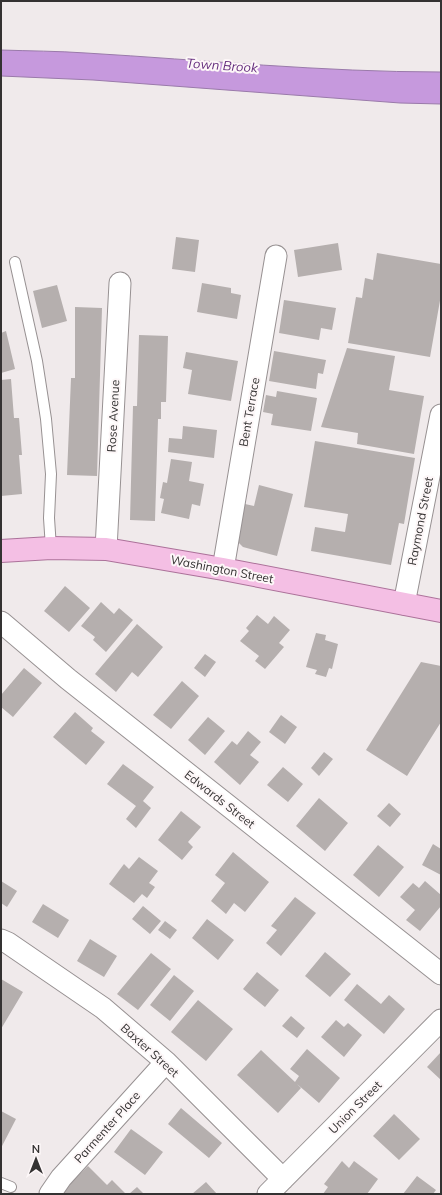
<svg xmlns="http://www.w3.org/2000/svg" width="442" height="1195" font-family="Mulish,sans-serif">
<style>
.water{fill:#c699dd;stroke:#9a7aaa}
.building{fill:#b5afae}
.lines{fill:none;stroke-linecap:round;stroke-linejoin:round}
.lane-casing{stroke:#979192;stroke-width:12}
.street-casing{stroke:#979192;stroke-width:23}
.primary-casing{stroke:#ac729a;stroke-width:24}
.lane{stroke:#fff;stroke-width:10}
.street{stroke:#fff;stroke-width:21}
.primary{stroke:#f4bfe4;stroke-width:22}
.labels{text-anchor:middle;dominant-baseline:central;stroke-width:4;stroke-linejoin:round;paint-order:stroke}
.street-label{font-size:12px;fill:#343232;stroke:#fdf7f8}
.water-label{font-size:13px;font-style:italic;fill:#652e7e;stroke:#fdf7f8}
</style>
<rect width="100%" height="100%" fill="#f0eaeb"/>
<!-- water -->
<path class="water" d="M1 50C29 51 58 51 86 53 204 60 323 72 441 72V104L400 103 93 80 1 76Z"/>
<!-- building -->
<path class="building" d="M176 237 199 240 195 272 172 269Z
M338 243 342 270 298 277 294 250Z
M377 253 441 264V295L430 357 348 343 356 297 362 298 365 278 373 280Z
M202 283 231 288V293L241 295 237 319 197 312Z
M57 285 67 321 42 328 33 291Z
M284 300 336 308 332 330 321 328 319 340 279 333Z
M75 307 102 308 97 476 67 475 71 378H75Z
M6 331 15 369 1 373V333Z
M139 335 168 336 166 402H161V419H158L155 521 130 520 133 406H137Z
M347 348 395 356 389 390 424 396 414 454 357 444 358 433 321 427Z
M274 351 326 360 323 374 318 373 316 389 269 381Z
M186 352 238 361 231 401 188 394 192 370 183 368Z
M11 379 14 418H19L22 455H19L22 494 1 496V380Z
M277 391 317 398 311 431 271 425 273 414 263 412 266 395 276 397Z
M183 426 217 430 214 458 168 452 169 438 182 439Z
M315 441 415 458 404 524 399 523 391 565 311 551 315 527 345 532 348 514 304 507Z
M171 459 192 462 189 481 204 484 200 506 192 504 189 519 161 513 164 499 160 498 163 482 167 483Z
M259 485 293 494 277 556 243 547 237 541 236 538 245 504 254 506Z
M65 586 90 608 69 632 44 611Z
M101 602 114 614 119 608 133 620 106 652 93 640 95 637 81 626Z
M257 615 268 624 274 616 290 630 279 643 284 647 265 669 255 661 259 656 240 641 249 631 246 628Z
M137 624 163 647 138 677 132 672 116 692 95 674Z
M316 633 326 635 325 640 338 644 332 669 329 668 326 677 315 674 317 670 306 667Z
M205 654 216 662 205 677 194 668Z
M421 662 441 666V722L407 776 366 750Z
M24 668 42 683 13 717 1 707V695Z
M182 681 199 696 171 729 153 715Z
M75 712 93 728 91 731 105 742 86 765 53 737Z
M281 715 297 727 285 744 269 732Z
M208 717 225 731 205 755 188 740Z
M248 731 261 742 250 755 259 762 240 785 214 762 232 741 237 745Z
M324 752 333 759 319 776 311 768Z
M123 764 154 787 143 801 151 808 136 828 126 819 136 806 107 784Z
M283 767 303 784 288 802 267 785Z
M319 798 348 823 325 851 296 826Z
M389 803 401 814 390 827 377 816Z
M181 811 201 827 188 842 193 847 182 860 158 840Z
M433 844 441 849V875L422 865Z
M378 845 404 867 379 897 353 875Z
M233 852 269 882 245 912 234 903 226 914 211 901 225 883 215 875Z
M139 857 158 871 149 883 155 887 147 898 142 894 134 903 109 884 124 864 129 869Z
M1 881 17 891 7 907 1 903Z
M425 881 441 895V906L420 931 406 920 415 910 400 897 413 883 419 888Z
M295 897 316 913 281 956 266 943 277 930 271 926Z
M43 904 69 920 58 938 32 922Z
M143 906 161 921 150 934 132 919Z
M207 919 234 940 218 960 192 938Z
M165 921 177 930 170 939 158 930Z
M90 939 117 956 104 977 77 961Z
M325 952 351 974 330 997 305 976Z
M151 953 171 969 138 1010 117 994Z
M257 972 279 990 265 1007 243 989Z
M174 975 194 991 170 1021 150 1005Z
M1 979 23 992 1 1029Z
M357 984 381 1004 389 995 405 1009 384 1034 344 1000Z
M198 1000 233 1029 206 1061 171 1032Z
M291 1016 305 1028 297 1038 282 1026Z
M336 1020 344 1027 348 1023 362 1035 344 1057 321 1037Z
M307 1049 340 1078 319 1103 297 1084 301 1088 278 1113 237 1075 261 1050 295 1082 299 1076 290 1069Z
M441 1052V1080L427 1067Z
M181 1108 222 1143 209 1158 168 1124Z
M1 1111 16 1119 1 1148Z
M394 1114 420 1139 399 1160 373 1136Z
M131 1129 163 1152 145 1175 114 1152Z
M342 1161 349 1168 354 1161 378 1179 367 1194H323L328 1187 324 1184Z
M88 1166 107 1185 112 1180 126 1194H59Z
M417 1176 436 1190 433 1194H403Z
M206 1182 217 1194H192Z
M137 1187 144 1194H129Z"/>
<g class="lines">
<defs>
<path id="lane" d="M15 262 37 361 46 419 51 474 49 518 51 548
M1 1183 11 1187"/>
<path id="street" d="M106 549 120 283
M223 569 276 256
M404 604 441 415
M1 622 68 679 441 974
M1 940 8 943 103 1008 166 1062 283 1179
M50 1194 61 1178 166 1062
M268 1194 441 1020"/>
<path id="primary" d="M1 551 51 548 106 549 223 569 441 611"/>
</defs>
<!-- lane casing -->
<use href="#lane" class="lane-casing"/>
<!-- street casing -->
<use href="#street" class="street-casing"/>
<!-- primary casing -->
<use href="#primary" class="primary-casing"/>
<!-- lane -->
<use href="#lane" class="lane"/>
<!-- street -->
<use href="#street" class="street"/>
<!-- primary -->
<use href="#primary" class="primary"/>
</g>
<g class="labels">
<!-- street labels -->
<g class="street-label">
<text transform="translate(249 412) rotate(-80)">Bent Terrace</text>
<text transform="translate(113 416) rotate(-87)">Rose Avenue</text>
<text transform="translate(420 521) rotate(-79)">Raymond Street</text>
<text transform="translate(222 569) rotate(11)">Washington Street</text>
<text transform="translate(220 799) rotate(38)">Edwards Street</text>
<text transform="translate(150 1050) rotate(42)">Baxter Street</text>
<text transform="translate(355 1107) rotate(-45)">Union Street</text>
<text transform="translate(107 1127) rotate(-48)">Parmenter Place</text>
</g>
<!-- water labels -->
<g class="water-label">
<text transform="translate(222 65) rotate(4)">Town Brook</text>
</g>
</g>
<!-- border -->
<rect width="442" height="1195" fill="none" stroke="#343232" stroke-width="4"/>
<!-- north arrow -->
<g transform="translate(36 1159)" stroke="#fdf7f8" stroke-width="3" paint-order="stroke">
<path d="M0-3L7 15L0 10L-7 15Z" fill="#343232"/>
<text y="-6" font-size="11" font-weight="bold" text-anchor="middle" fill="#343232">N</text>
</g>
</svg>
